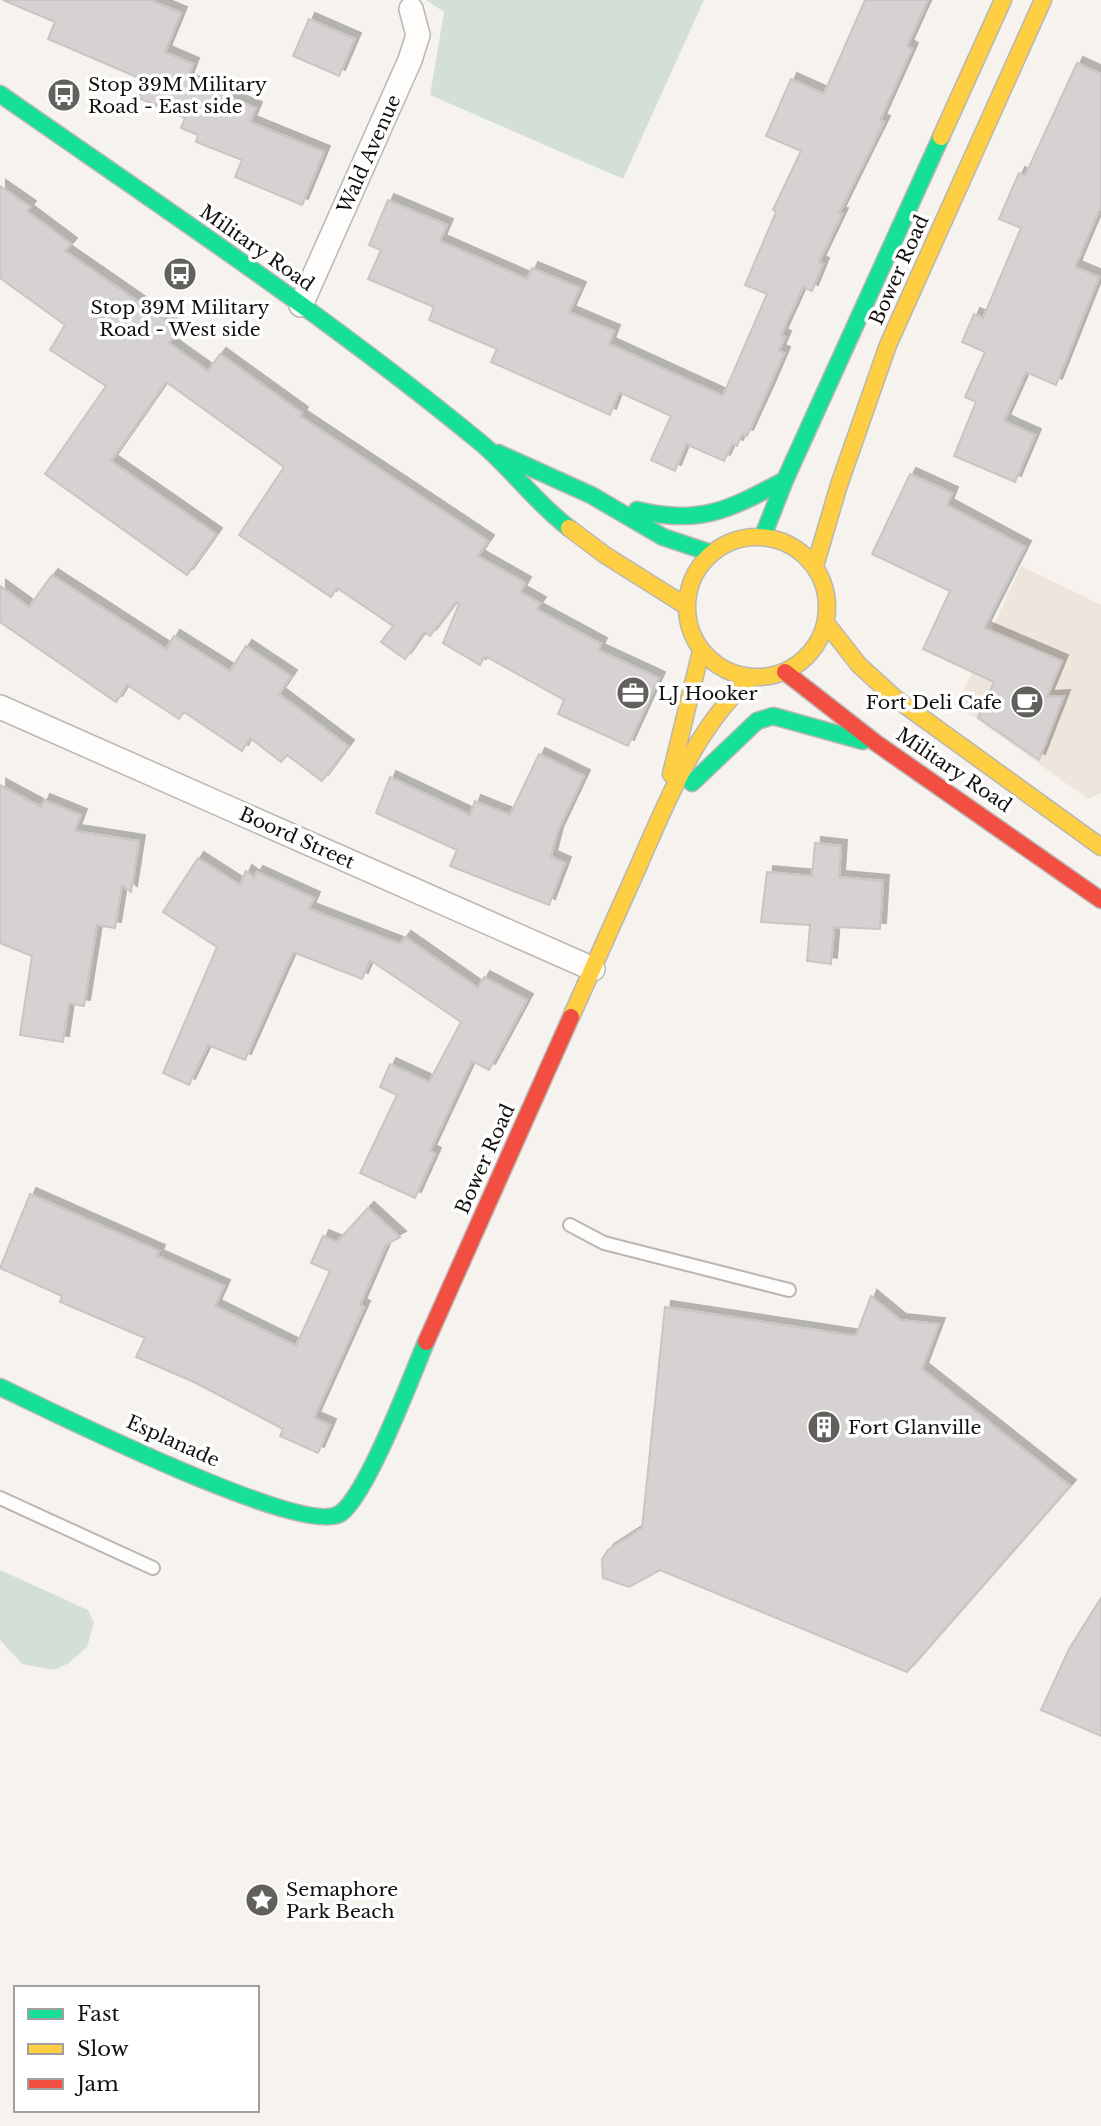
<svg xmlns="http://www.w3.org/2000/svg" width="1101" height="2126" font-family="'Libre Baskerville',serif">
<style>
.built{fill:#eee5dc}
.green{fill:#d4e0d6}
.building{fill:#d5d2d1;stroke:#c9c5c4;stroke-width:2;filter:url(#shadow)}
.lines{fill:none;stroke-linecap:round;stroke-linejoin:round}
.lane-casing{stroke:#b9b6b3;stroke-width:16}
.street-casing{stroke:#b9b6b3;stroke-width:26}
.fast-casing{stroke:#b9b6b3;stroke-width:19}
.slow-casing{stroke:#b9b6b3;stroke-width:19}
.jam-casing{stroke:#b9b6b3;stroke-width:19}
.lane{stroke:#fefdfc;stroke-width:12}
.street{stroke:#fefdfc;stroke-width:23}
.fast{stroke:#16e098;stroke-width:16}
.slow{stroke:#ffcf43;stroke-width:16}
.jam{stroke:#f24e42;stroke-width:16}
.labels{text-anchor:middle;dominant-baseline:central;stroke-width:7;stroke-linejoin:round;paint-order:stroke}
.poi-label{font-size:19px;fill:#13110e;stroke:#fff;text-anchor:start}
.street-label{font-size:19px;fill:#13110e;stroke:#fff}
</style>
<defs>
<filter id="shadow"><feDropShadow dx="6" dy="-6" stdDeviation="0" flood-color="#0004"/></filter>
</defs>
<rect width="100%" height="100%" fill="#f6f3ee"/>
<!-- built -->
<path class="built" d="M1021 566 1101 605V793L1088 799 957 705Z"/>
<!-- green -->
<path class="green" d="M426 0H704L623 179 430 95 444 12Z
M0 1570 88 1610 94 1623 87 1647 69 1663 54 1670 22 1664 0 1640Z"/>
<!-- building -->
<path class="building" d="M3 0H150L181 13 165 52 193 64 187 80 256 108 250 122 324 152 302 205 235 177 242 160 196 142 198 135 181 128 185 118 139 98 146 81 48 39 55 22Z
M865 0H928L907 46 912 49 880 120 884 122 839 213 842 214 819 262 823 264 812 291 803 287 781 335 785 337 779 351 784 353 769 388 747 436 742 434 737 446 732 444 724 461 686 444 675 471 651 460 671 416 619 392 610 415 491 362 497 349 429 320 434 307 368 279 381 250 369 245 388 200 447 225 440 241 527 279 532 268 580 288 569 312 614 331 609 344 723 396 767 294 745 285 776 212 773 210 801 151 766 136 791 79 824 94Z
M309 19 355 39 339 76 293 56Z
M1077 63 1101 74V206L1075 267 1099 277 1056 385 1026 372 1004 421 1035 435 1015 482 954 456 976 402 965 397 985 352 962 342 974 314 983 318 1021 228 999 219 1019 173 1025 176Z
M0 186 30 207 27 211 71 244 65 251 179 330 169 343 208 371 220 354 302 413 300 416 488 541 478 556 525 583 520 592 540 603 536 609 601 644 598 650 659 678 628 746 558 714 564 700 485 656 480 665 443 643 459 604 456 602 430 636 424 632 405 659 381 642 393 626 337 588 331 597 239 535 284 467 166 382 111 461 216 534 187 575 45 474 106 386 50 350 65 325 0 278Z
M910 474 952 493 947 505 1025 547 984 628 1062 661 1047 697 1064 696 1039 760 978 718 994 682 923 649 950 591 872 554Z
M52 575 166 649 174 636 230 671 246 646 291 676 279 694 348 746 322 781 287 755 281 762 250 738 242 751 184 712 179 719 127 685 116 702 0 622V586L29 607Z
M539 754 584 776 557 833 551 857 565 863 549 905 450 866 457 850 376 813 390 777 470 815 475 801 510 815Z
M0 785 41 807 44 800 81 815 75 831 139 841 131 892 122 885 115 928 97 925 84 1006 69 1003 63 1042 20 1035 32 956 0 943Z
M815 843 841 846 839 877 883 881 880 929 834 927 831 964 807 961 810 925 761 922 767 872 812 876Z
M198 858 240 885 246 871 254 877 257 872 314 898 309 909 400 944 405 937 478 988 484 977 527 1000 489 1070 472 1061 430 1151 435 1154 415 1198 360 1173 397 1095 380 1087 390 1064 429 1082 461 1022 370 960 362 979 293 952 245 1060 208 1045 189 1085 163 1073 217 947 163 912Z
M30 1194 159 1251 157 1256 224 1286 215 1306 296 1346 330 1271 311 1263 323 1236 337 1242 368 1208 400 1237 386 1245 360 1305 364 1307 314 1418 330 1425 318 1453 280 1436 283 1429 194 1382 136 1357 145 1338 60 1302 62 1296 0 1268Z
M871 1296 900 1320 939 1324 922 1369 1070 1486 907 1672 660 1570 629 1587 603 1578 602 1559 608 1550 642 1528 665 1307 856 1336Z
M1101 1598V1736L1041 1710 1069 1649Z"/>
<g class="lines">
<defs>
<path id="lane" d="M570 1225 604 1243 789 1290
M0 1498 153 1568"/>
<path id="street" d="M301 305 410 60 418 35 411 9
M0 707 593 969"/>
<path id="fast" d="M0 94C162 207 328 317 481 443 512 469 536 503 569 528
M498 453 591 495 663 537 711 553
M637 510C700 526 730 509 785 480
M763 536 785 480 941 137
M692 783 757 721 773 716 863 741
M0 1387C47 1409 306 1539 341 1513 367 1494 411 1378 426 1342"/>
<path id="slow" d="M941 137 1003 0
M569 528 605 555 686 606
M687 607a70 70 0 1 1 140 0a70 70 0 1 1-140 0Z
M815 566 839 485 888 345 1043 0
M826 623 859 665 895 698 1101 847
M671 774 701 651
M571 1017C593 967 616 916 639 865 668 799 696 727 751 678"/>
<path id="jam" d="M785 672 876 743 1101 900
M426 1342 571 1017"/>
</defs>
<!-- lane casing -->
<use href="#lane" class="lane-casing"/>
<!-- street casing -->
<use href="#street" class="street-casing"/>
<!-- fast casing -->
<use href="#fast" class="fast-casing"/>
<!-- slow casing -->
<use href="#slow" class="slow-casing"/>
<!-- jam casing -->
<use href="#jam" class="jam-casing"/>
<!-- lane -->
<use href="#lane" class="lane"/>
<!-- street -->
<use href="#street" class="street"/>
<!-- fast -->
<use href="#fast" class="fast"/>
<!-- slow -->
<use href="#slow" class="slow"/>
<!-- jam -->
<use href="#jam" class="jam"/>
</g>
<!-- icons -->
<defs>
<symbol id="bus-disc" viewBox="-11 -11 22 22"><circle r="9.5" fill="#62605c" stroke="#fff"/><path d="M-5-6H5V4H4V6H2V4H-2V6H-4V4H-5ZM-3.5-4V0h7V-4ZM-3.5 1.2v1.5H-2V1.2ZM2 1.2v1.5H3.5V1.2Z" fill="#fff"/></symbol>
<symbol id="office-disc" viewBox="-11 -11 22 22"><circle r="9.5" fill="#62605c" stroke="#fff"/><path d="M-6-3h4V-5.5h4V-3h4V5H-6ZM-1-4.5V-3h2v-1.5ZM-6 0V1H6V0Z" fill="#fff"/></symbol>
<symbol id="cafe-disc" viewBox="-11 -11 22 22"><circle r="9.5" fill="#62605c" stroke="#fff"/><path d="M-5.5-4.5H6V0H3Q3 3.5 0 3.5H-2.5Q-5.5 3.5-5.5 0ZM3-3.2v2h1.7v-2ZM-6 4.5H4V6H-6Z" fill="#fff"/></symbol>
<symbol id="building-disc" viewBox="-11 -11 22 22"><circle r="9.5" fill="#62605c" stroke="#fff"/><path d="M-4-6H4V6H1V3H-1V6H-4ZM-2.5-4.3h1.7v1.8h-1.7ZM.8-4.3h1.7v1.8H.8ZM-2.5-1h1.7V.8h-1.7ZM.8-1h1.7V.8H.8Z" fill="#fff"/></symbol>
<symbol id="sight-disc" viewBox="-11 -11 22 22"><circle r="9.5" fill="#62605c" stroke="#fff"/><path d="M0-6L1.8-2.2L6-1.7L2.9 1.2L3.7 5.4L0 3.3L-3.7 5.4L-2.9 1.2L-6-1.7L-1.8-2.2Z" fill="#fff"/></symbol>
</defs>
<g fill-rule="evenodd">
<use href="#bus-disc" x="45" y="76" width="38" height="38"/>
<use href="#bus-disc" x="161" y="255" width="38" height="38"/>
<use href="#office-disc" x="614" y="674" width="38" height="38"/>
<use href="#cafe-disc" x="1008" y="683" width="38" height="38"/>
<use href="#building-disc" x="805" y="1408" width="38" height="38"/>
<use href="#sight-disc" x="243" y="1881" width="38" height="38"/>
</g>
<g class="labels">
<!-- poi labels -->
<g class="poi-label">
<text x="88" y="84">Stop 39M Military<tspan x="88" dy="22">Road - East side</tspan></text>
<text x="180" y="307" text-anchor="middle">Stop 39M Military<tspan x="180" dy="22">Road - West side</tspan></text>
<text x="658" y="693">LJ Hooker</text>
<text x="1002" y="702" text-anchor="end">Fort Deli Cafe</text>
<text x="848" y="1427">Fort Glanville</text>
<text x="286" y="1889">Semaphore<tspan x="286" dy="22">Park Beach</tspan></text>
</g>
<!-- street labels -->
<g class="street-label">
<text transform="translate(369 154) rotate(-66)">Wald Avenue</text>
<text transform="translate(257 248) rotate(35)">Military Road</text>
<text transform="translate(899 270) rotate(-66)">Bower Road</text>
<text transform="translate(954 770) rotate(34)">Military Road</text>
<text transform="translate(297 838) rotate(24)">Boord Street</text>
<text transform="translate(485 1159) rotate(-66)">Bower Road</text>
<text transform="translate(173 1441) rotate(24)">Esplanade</text>
</g>
</g>
<!-- legend -->
<rect x="14" y="1986" width="245" height="126" fill="#ffffff" stroke="#a1a09f" stroke-width="2"/>
<rect x="28" y="2009" width="35" height="10" fill="#16e098" stroke="#a1a09f" stroke-width="2"/>
<text x="77" y="2021" font-size="21" fill="#13110e">Fast</text>
<rect x="28" y="2044" width="35" height="10" fill="#ffcf43" stroke="#a1a09f" stroke-width="2"/>
<text x="77" y="2056" font-size="21" fill="#13110e">Slow</text>
<rect x="28" y="2079" width="35" height="10" fill="#f24e42" stroke="#a1a09f" stroke-width="2"/>
<text x="77" y="2091" font-size="21" fill="#13110e">Jam</text>
</svg>
